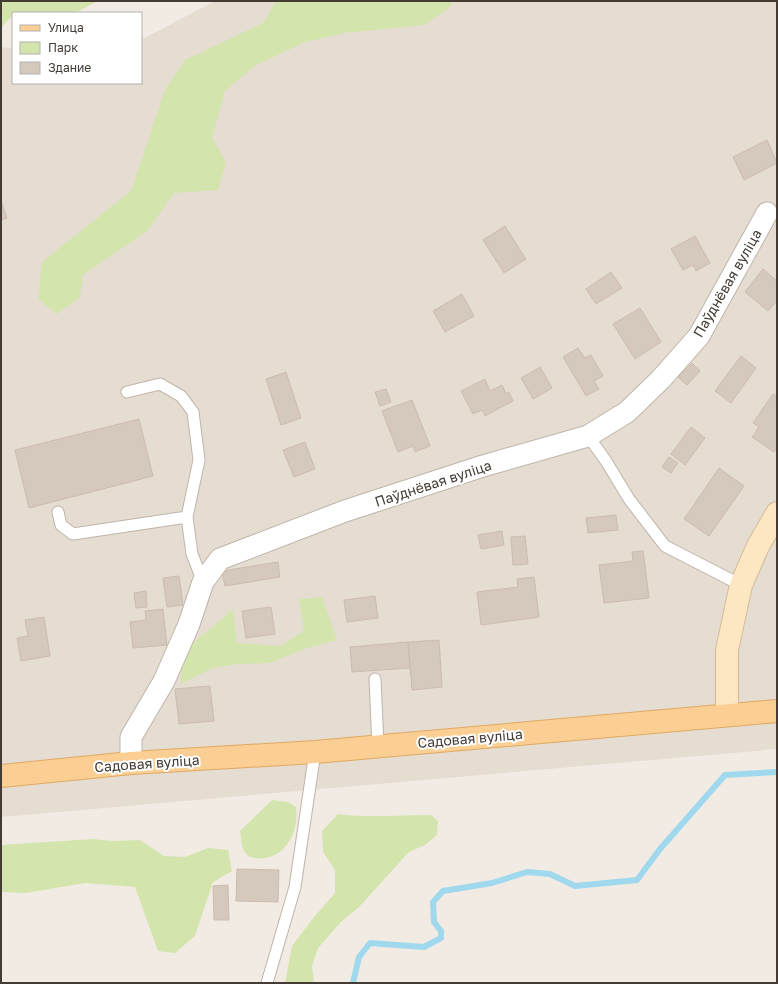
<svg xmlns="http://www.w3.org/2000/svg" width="778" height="984" font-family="'Golos Text',sans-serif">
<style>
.residential{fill:#e5dcd2}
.green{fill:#d3e5ad}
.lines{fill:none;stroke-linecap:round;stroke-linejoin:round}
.stream{stroke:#a0d8ed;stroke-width:6}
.building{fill:#d5c8bc;stroke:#cdbcad}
.lane-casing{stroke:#bfb5aa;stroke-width:13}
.street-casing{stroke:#bfb5aa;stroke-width:23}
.secondary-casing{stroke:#d3bb96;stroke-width:24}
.primary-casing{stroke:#dfa963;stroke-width:24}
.lane{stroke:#fff;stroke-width:11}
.street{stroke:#fff;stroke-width:21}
.secondary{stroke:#fde7c2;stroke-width:22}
.primary{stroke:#fbcf93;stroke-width:22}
.labels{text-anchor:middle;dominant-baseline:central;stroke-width:4;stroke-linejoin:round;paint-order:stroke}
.street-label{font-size:14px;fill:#433b34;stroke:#fff}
</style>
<rect width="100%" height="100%" fill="#f1ebe4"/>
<!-- residential -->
<path class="residential" d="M215 1H777V749L1 817V47L13 48V83H141V40Z"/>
<!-- green -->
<path class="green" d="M1 1H98L75 13H13V17L10 18 1 28Z
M274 1H453L449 8 424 25 344 33 303 43 256 65 225 91 212 137 226 163 218 190 174 193 147 231 83 275 80 297 57 314 38 299 42 262 131 191 165 90 185 60 263 23 275 3Z
M322 597 337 640 307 648 270 663 239 664 213 668 181 684 182 650 204 634 233 609 237 643 280 646 304 631 299 599Z
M272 800 288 802 296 807C298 822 294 838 283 849 274 859 249 864 243 849 241 844 241 836 240 831Z
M338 814C368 818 400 815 431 815L438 821 437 835 425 845 409 852 359 907 341 922 318 948 312 966 314 983H285L292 946 314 917 335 893V870L323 852 322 831Z
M93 839 113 841 140 840 164 856 185 857 208 848 228 850 232 871 213 882 195 936 175 953 158 951 135 887 85 883 26 893 1 892V845Z"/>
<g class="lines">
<!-- stream -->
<path class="stream" d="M353 983 359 957 370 943 424 947 441 938V931L434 922 433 902 443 891 492 883 527 872 550 874 575 886 637 880 660 849 725 775 777 772"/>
</g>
<!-- building -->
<path class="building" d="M767 140 777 163 744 180 733 157Z
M1 201 7 218 1 220Z
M505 226 526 259 504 273 483 240Z
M695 236 710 263 696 271 693 265 683 270 671 249Z
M763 269 777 281V300L768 311 745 292Z
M611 272 622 288 596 304 586 289Z
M462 294 474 316 445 332 433 311Z
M640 308 661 342 635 359 613 324Z
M578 348 585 358 591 355 603 376 594 381 599 389 586 396 563 357Z
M741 356 756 368 731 403 715 391Z
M692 363 700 371 687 385 678 377Z
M540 367 552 388 533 399 521 378Z
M286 372 301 418 281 425 266 379Z
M485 379 490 391 502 385 506 394 509 392 513 401 485 416 482 410 473 414 461 391Z
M386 389 391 402 380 406 375 392Z
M773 394 777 397V448L774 452 752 437 759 427 753 423Z
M412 400 430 446 415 452 413 446 398 452 382 411Z
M139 419 153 476 29 508 15 450Z
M691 427 705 438 685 465 671 454Z
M305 442 315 469 294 477 283 450Z
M669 457 678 463 671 473 662 467Z
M719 468 744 486 709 536 684 519Z
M616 515 618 530 588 533 586 518Z
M502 531 504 545 481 549 478 535Z
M525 536 528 564 513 565 511 537Z
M643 551 649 598 604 603 599 565 633 561 632 552Z
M278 562 280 577 225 586 222 571Z
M179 576 183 605 167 607 163 578Z
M534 577 539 617 481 625 477 592 518 587 517 579Z
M146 591 147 607 136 608 134 593Z
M375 596 378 618 347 622 344 600Z
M271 607 275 634 246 638 242 611Z
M163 609 167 645 133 648 130 622 146 620 145 611Z
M44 617 50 656 21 661 17 638 28 636 25 620Z
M439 640 442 687 412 690 408 642Z
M408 642 410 668 352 672 350 647Z
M210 686 214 721 179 724 175 689Z
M237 869 279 870 278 902 236 901Z
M228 885 229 920H214L213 886Z"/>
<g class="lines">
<defs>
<path id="lane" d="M127 392 160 384 181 396 193 412 199 460 187 517
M588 436 606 461 629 499 665 546 741 585
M58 512 61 525 73 534 187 517 192 554 203 582
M375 679 378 746
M267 983 295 887 315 752"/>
<path id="street" d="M131 763V737L164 681 189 624 203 582 220 559 345 511 483 466 588 436 627 412 661 379 699 336 767 213"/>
<path id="secondary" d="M727 715V650L741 585 758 546 777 513"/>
<path id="primary" d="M1 776 131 763 315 752 777 711"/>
</defs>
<!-- lane casing -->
<use href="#lane" class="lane-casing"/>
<!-- street casing -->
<use href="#street" class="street-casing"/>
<!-- secondary casing -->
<use href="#secondary" class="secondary-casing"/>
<!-- primary casing -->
<use href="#primary" class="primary-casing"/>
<!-- lane -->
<use href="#lane" class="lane"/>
<!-- street -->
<use href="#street" class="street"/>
<!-- secondary -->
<use href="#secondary" class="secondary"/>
<!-- primary -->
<use href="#primary" class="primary"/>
</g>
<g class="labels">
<!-- street labels -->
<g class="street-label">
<text transform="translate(727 283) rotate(-60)">Паўднёвая вуліца</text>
<text transform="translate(433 483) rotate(-18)">Паўднёвая вуліца</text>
<text transform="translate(470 738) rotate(-5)">Садовая вуліца</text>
<text transform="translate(147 763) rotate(-4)">Садовая вуліца</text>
</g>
</g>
<!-- border -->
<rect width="778" height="984" fill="none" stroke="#433b34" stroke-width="4"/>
<!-- legend -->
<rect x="12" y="12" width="130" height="72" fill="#ffffff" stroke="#b4b1ae"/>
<rect x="20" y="25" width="20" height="6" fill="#fbcf93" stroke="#b4b1ae"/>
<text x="48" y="32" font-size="12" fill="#433b34">Улица</text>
<rect x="20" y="42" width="20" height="12" fill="#d3e5ad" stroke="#b4b1ae"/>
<text x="48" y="52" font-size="12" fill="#433b34">Парк</text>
<rect x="20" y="62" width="20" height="12" fill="#d5c8bc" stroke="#b4b1ae"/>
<text x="48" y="72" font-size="12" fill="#433b34">Здание</text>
</svg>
